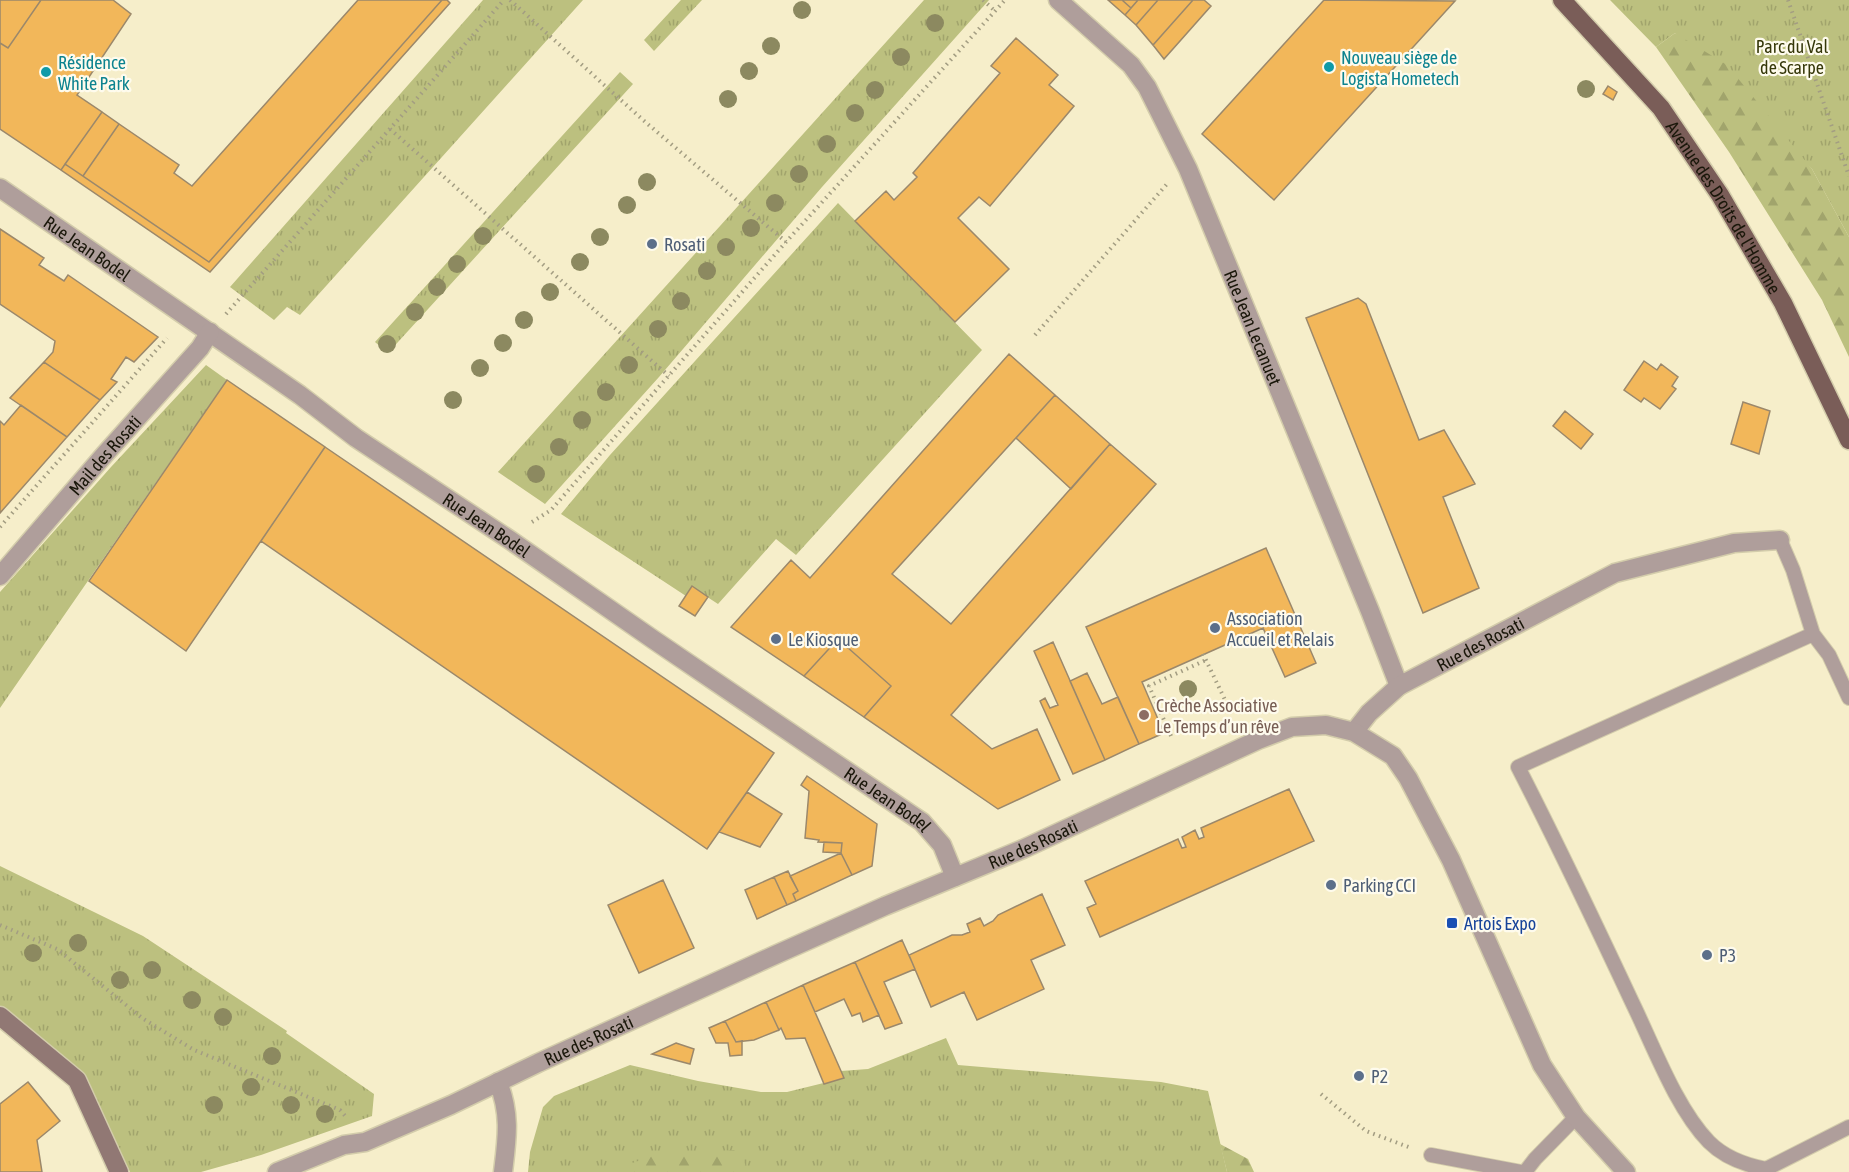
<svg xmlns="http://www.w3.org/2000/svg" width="1849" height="1172" font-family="'Asap Condensed',sans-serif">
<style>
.grass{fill:url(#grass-tufts)}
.forest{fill:url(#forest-firs)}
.building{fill:#f2b75a;stroke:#9b886b;stroke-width:1.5}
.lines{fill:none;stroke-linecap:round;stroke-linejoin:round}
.service-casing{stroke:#d3ccab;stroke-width:16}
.minor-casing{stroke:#d3ccab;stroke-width:21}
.tertiary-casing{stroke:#d3ccab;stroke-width:21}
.secondary-casing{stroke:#d3ccab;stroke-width:21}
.primary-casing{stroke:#d3ccab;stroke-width:21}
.path{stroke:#a39d82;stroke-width:4;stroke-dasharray:1.5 4.5;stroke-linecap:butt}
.service{stroke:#af9e9b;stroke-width:14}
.minor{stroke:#af9e9b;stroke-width:18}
.tertiary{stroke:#af9e9b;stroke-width:18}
.secondary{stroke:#917874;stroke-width:18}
.primary{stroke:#7a5d58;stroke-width:18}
.tree{fill:#8c8960}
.culture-dot{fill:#0f9aa8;stroke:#fefbed;stroke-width:2}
.service-dot{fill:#5c6f8a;stroke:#fefbed;stroke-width:2}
.education-dot{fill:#8d6e63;stroke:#fefbed;stroke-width:2}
.transit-dot{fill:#1a4fb4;stroke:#fefbed;stroke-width:2}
.labels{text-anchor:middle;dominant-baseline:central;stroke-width:4.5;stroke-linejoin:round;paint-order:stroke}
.park-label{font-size:18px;fill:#353709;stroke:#fefbed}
.culture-label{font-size:18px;fill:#0d838f;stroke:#fefbed;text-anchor:start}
.street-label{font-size:18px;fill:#1a170a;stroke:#fefbed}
.service-label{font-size:18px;fill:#4e5e75;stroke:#fefbed;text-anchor:start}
.education-label{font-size:18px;fill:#785e54;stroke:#fefbed;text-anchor:start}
.transit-label{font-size:18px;fill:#164399;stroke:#fefbed;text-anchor:start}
</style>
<defs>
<pattern id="grass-tufts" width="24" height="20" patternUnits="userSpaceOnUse" patternTransform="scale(1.5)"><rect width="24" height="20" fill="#bcc07f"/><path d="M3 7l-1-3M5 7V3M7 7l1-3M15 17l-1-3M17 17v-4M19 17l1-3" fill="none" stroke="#a1a46c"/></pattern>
<pattern id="forest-firs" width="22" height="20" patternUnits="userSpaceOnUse" patternTransform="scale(1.5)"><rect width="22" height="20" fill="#bcc07f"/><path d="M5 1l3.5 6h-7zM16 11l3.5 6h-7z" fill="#a1a46c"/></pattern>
</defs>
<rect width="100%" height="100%" fill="#f6eeca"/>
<!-- grass -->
<path class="grass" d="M483 0H583L300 315 287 307 274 320 230 287Z
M681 0H702L654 51 644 40Z
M924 0H989L822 187 659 377 545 504 498 472Z
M1610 0H1849V237L1812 169 1675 33 1656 47Z
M620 72 633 84 388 353 375 342Z
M838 203 982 350 796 555 776 539 718 604 692 587 686 596 561 514 610 455Z
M206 365 227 380 0 708V592L111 467Z
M0 866 143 936 287 1031 286 1033 374 1094 372 1116 261 1155 201 1172H130L86 1080 0 1008Z
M946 1038 958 1065 1161 1082 1208 1091 1227 1172H528L530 1152 543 1107 554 1096 630 1065 698 1081 761 1092H787L844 1078 841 1071 868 1069Z"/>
<!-- forest -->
<path class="forest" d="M1675 33 1727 65 1812 169 1849 237V357L1822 300 1729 152 1656 47Z
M1220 1144 1248 1159 1254 1172H1227Z
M734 1150 749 1169 748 1172H607L655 1155 699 1154Z"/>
<!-- building -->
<path class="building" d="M0 0H41L8 48 0 43Z
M41 0H113L131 14 77 95 102 112 61 170 0 129V43L8 48Z
M358 0H442L209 262 83 176 119 124 179 165 174 173 192 186Z
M442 0H447L450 3 210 272 61 170 65 164 209 262Z
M1108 0H1122L1131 8 1125 15Z
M1122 0H1138L1131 8Z
M1158 0 1136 25 1125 15 1138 0Z
M1158 0H1193L1153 45 1136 25Z
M1193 0H1204L1211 6 1164 59 1153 45Z
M1324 0 1455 1 1274 200 1202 134Z
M1016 38 1058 75 1049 85 1074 106 990 206 979 197 958 218 1009 269 955 322 855 221 886 191 894 200 917 177 913 173 1000 73 991 66Z
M1608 86 1617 92 1613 100 1603 94Z
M102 112 119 124 83 176 65 164Z
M0 229 44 258 39 265 64 281 68 275 158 337 134 362 126 357 111 379 117 382 100 400 44 362 53 352 55 341 0 304Z
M1358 298 1366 304 1419 440 1444 430 1475 484 1443 497 1479 588 1423 613 1306 318Z
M1009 354 1055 395 892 574 951 624 1110 444 1156 484 951 715 992 749 1037 729 1060 780 998 809 864 717 891 686 838 639 804 676 731 627 791 560 810 578Z
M1644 361 1657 370 1661 364 1678 377 1672 386 1676 389 1660 409 1644 398 1641 402 1624 390Z
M44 362 100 400 67 437 10 398Z
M227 380 325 447 186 651 89 581Z
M1055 395 1110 444 1071 489 1016 438Z
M1743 402 1770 411 1759 454 1731 444Z
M21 405 67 437 0 513V421L4 425Z
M1565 411 1593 434 1581 449 1553 426Z
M325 447 774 753 707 849 261 541Z
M1266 548 1316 663 1285 677 1263 628 1142 682 1164 733 1139 744 1086 627Z
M692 586 708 597 695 616 679 606Z
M838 639 891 686 864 717 804 676Z
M1053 642 1105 760 1073 774 1040 701 1045 698 1050 708 1058 705 1034 651Z
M1087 673 1102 704 1118 697 1139 744 1105 760 1070 681Z
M807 776 877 824 872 866 852 875 841 853 842 843 818 842 819 840 805 838 809 791 801 785Z
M1289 789 1314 841 1100 937 1087 908 1096 904 1085 881 1178 839 1182 848 1186 847 1182 837 1195 830 1199 839 1204 837 1201 828Z
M747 792 782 814 760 847 719 832Z
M824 842 842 843 841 853 823 852Z
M841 853 852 875 796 901 793 894 798 891 790 876Z
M788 871 798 891 793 894 796 901 787 905 774 877Z
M774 877 787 905 757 919 745 890Z
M663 880 694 948 639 973 608 905Z
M1042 894 1065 945 1031 960 1044 989 977 1020 964 992 931 1007 909 955 952 935H962L970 932 967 924 980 918 984 926 993 921 998 915Z
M902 940 915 969 884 982 902 1023 885 1029 855 962Z
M855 962 879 1015 863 1022 860 1013 852 1016 844 999 815 1012 803 985Z
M803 985 841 1071 844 1078 824 1084 805 1038 786 1039 781 1028 779 1030 766 1002Z
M766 1002 779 1030 754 1040 736 1042 725 1021Z
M725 1021 736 1042 742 1041V1055L730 1056 728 1043H716L709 1028Z
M676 1043 694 1049 690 1064 652 1054Z
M28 1082 60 1121 37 1140 42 1172H0V1104Z"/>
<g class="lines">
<defs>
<path id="service" d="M1780 540 1793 570 1813 634 1829 655 1849 698
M1813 634 1518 767C1558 845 1595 923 1632 1002 1653 1045 1676 1108 1709 1142 1725 1158 1745 1165 1766 1169L1849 1127
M1431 1155 1521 1172
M1525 1172 1535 1159 1576 1117"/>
<g id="minor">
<path id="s1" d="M1058 0 1131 65 1147 87 1188 169 1370 611 1399 686"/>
<path id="s2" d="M0 188 300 395 356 438 510 540 654 640 922 822 942 845 955 877"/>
<path id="s3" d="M0 576 105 454 200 348 210 332"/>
<path id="s4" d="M1354 732 1369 713 1399 686 1615 573 1734 543 1780 540"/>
<path d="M498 1082C511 1114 507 1139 503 1172"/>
</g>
<g id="tertiary">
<path id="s5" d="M277 1172 344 1145 365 1142 451 1105 538 1063 775 955 885 906 1023 849 1258 740 1292 727 1326 725 1354 732 1393 756 1408 778 1451 860 1542 1065 1576 1117 1626 1172"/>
</g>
<path id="secondary" d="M0 1016 77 1080 119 1172"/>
<g id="primary">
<path id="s6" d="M1562 0 1661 108 1720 195 1783 303 1849 440"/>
</g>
</defs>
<!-- service casing -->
<use href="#service" class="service-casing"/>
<!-- minor casing -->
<use href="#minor" class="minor-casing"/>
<!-- tertiary casing -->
<use href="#tertiary" class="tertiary-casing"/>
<!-- secondary casing -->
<use href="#secondary" class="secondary-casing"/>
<!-- primary casing -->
<use href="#primary" class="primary-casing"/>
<!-- path -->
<path class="path" d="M510 0 643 120 786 242
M983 0 995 11
M1788 0 1849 176
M390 129 669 376
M226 314 504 0
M1035 335 1167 184
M532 522 551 510 786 242 1005 0
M0 527 167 338
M1203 654 1227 704
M1171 736 1149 686 1206 660
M0 925 57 949 142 1018 194 1050 340 1110 347 1118
M1321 1094 1366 1131 1411 1148"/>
<!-- service -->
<use href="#service" class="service"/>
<!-- minor -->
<use href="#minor" class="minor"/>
<!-- tertiary -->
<use href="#tertiary" class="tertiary"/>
<!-- secondary -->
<use href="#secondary" class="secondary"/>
<!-- primary -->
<use href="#primary" class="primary"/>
</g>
<!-- trees -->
<g class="tree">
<circle cx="802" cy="10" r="9"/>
<circle cx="935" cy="23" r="9"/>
<circle cx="771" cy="46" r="9"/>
<circle cx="901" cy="57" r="9"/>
<circle cx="749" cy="71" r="9"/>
<circle cx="1586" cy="89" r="9"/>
<circle cx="875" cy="90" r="9"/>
<circle cx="728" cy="99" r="9"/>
<circle cx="855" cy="113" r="9"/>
<circle cx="827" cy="144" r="9"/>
<circle cx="799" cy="174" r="9"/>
<circle cx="647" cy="182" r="9"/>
<circle cx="775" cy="203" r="9"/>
<circle cx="627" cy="205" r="9"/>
<circle cx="751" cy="228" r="9"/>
<circle cx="483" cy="236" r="9"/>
<circle cx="600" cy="237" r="9"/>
<circle cx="726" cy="247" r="9"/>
<circle cx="580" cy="262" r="9"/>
<circle cx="457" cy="264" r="9"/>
<circle cx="707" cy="271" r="9"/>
<circle cx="437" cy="287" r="9"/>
<circle cx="550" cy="292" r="9"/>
<circle cx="681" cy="301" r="9"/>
<circle cx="415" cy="312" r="9"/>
<circle cx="524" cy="320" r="9"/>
<circle cx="658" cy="329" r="9"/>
<circle cx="503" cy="343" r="9"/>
<circle cx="387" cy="344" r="9"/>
<circle cx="629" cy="365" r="9"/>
<circle cx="480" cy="368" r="9"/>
<circle cx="606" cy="392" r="9"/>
<circle cx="453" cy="400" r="9"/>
<circle cx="582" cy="420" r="9"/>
<circle cx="559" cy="447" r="9"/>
<circle cx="536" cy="474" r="9"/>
<circle cx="1188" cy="689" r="9"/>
<circle cx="78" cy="943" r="9"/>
<circle cx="33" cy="953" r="9"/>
<circle cx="152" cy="970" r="9"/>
<circle cx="120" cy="980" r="9"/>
<circle cx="192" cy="1000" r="9"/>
<circle cx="223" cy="1017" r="9"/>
<circle cx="272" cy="1056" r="9"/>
<circle cx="251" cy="1087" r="9"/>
<circle cx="214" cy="1105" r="9"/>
<circle cx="291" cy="1105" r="9"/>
<circle cx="325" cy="1114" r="9"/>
</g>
<!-- markers -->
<g class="culture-dot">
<circle cx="1329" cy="67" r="6"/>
<circle cx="46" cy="72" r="6"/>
</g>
<g class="service-dot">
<circle cx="652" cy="244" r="6"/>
<circle cx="1215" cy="628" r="6"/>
<circle cx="776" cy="639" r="6"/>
<circle cx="1331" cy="885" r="6"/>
<circle cx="1707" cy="955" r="6"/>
<circle cx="1359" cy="1076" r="6"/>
</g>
<circle class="education-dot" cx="1144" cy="715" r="6"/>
<rect class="transit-dot" x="1446" y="917" width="12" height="12" rx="3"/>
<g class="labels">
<!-- park labels -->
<g class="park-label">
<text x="1792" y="46">Parc du Val<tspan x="1792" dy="21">de Scarpe</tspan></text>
</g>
<!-- culture labels -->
<g class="culture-label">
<text x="1341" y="57">Nouveau siège de<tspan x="1341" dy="21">Logista Hometech</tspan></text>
<text x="58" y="62">Résidence<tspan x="58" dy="21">White Park</tspan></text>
</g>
<!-- street labels -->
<g class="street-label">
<text stroke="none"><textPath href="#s6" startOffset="264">Avenue des Droits de l'Homme</textPath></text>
<text stroke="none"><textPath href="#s2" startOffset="106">Rue Jean Bodel</textPath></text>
<text stroke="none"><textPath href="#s1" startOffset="388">Rue Jean Lecanuet</textPath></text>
<text stroke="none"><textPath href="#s3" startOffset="160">Mail des Rosati</textPath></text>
<text stroke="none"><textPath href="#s2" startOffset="592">Rue Jean Bodel</textPath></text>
<text stroke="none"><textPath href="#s4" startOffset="156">Rue des Rosati</textPath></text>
<text stroke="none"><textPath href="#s2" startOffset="1078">Rue Jean Bodel</textPath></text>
<text stroke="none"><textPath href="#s5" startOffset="825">Rue des Rosati</textPath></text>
<text stroke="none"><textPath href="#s5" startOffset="339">Rue des Rosati</textPath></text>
</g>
<!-- service labels -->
<g class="service-label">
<text x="664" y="244">Rosati</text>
<text x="1227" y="618">Association<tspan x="1227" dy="21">Accueil et Relais</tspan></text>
<text x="788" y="639">Le Kiosque</text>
<text x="1343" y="885">Parking CCI</text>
<text x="1719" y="955">P3</text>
<text x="1371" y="1076">P2</text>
</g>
<!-- education labels -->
<g class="education-label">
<text x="1156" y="705">Crèche Associative<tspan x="1156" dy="21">Le Temps d’un rêve</tspan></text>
</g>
<!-- transit labels -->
<g class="transit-label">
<text x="1464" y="923">Artois Expo</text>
</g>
</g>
</svg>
